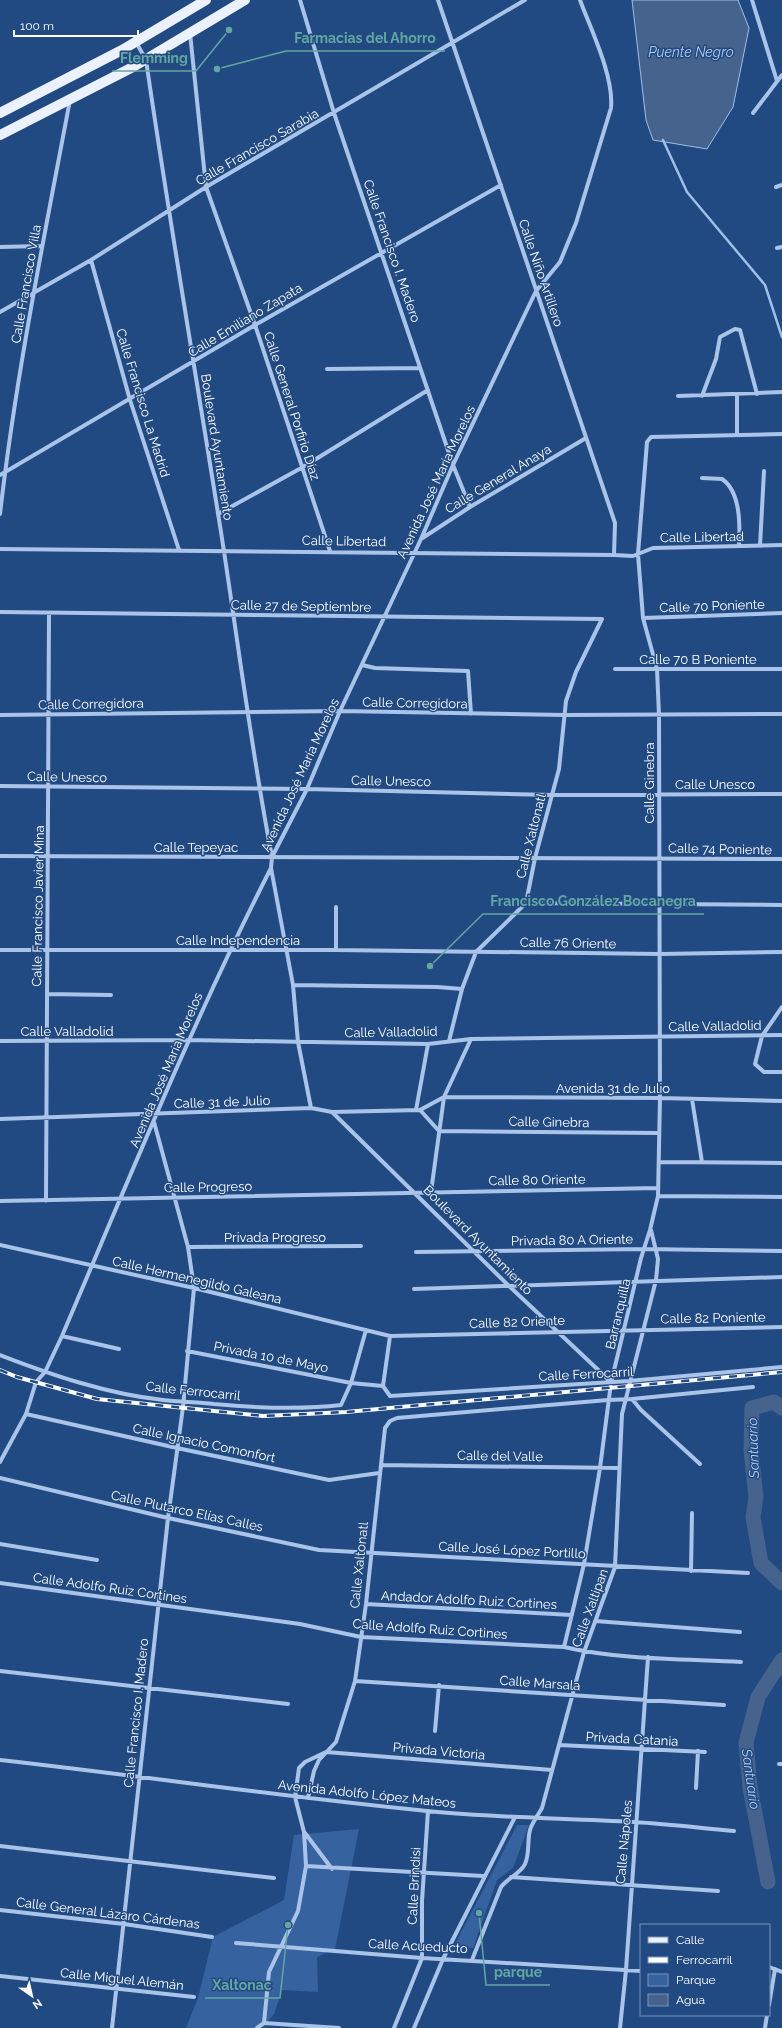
<svg xmlns="http://www.w3.org/2000/svg" width="782" height="2028" font-family="Raleway,sans-serif">
<style>
.green{fill:#3663a0}
.water{fill:#46638d;stroke:#9dbfe9}
.lines{fill:none;stroke-linecap:round;stroke-linejoin:round}
.stream{stroke:#9dbfe9;stroke-width:2.5}
.river{stroke:#46638d;stroke-width:15}
.street{stroke:#a9c4e8;stroke-width:4}
.primary{stroke:#ebf2fe;stroke-width:10}
.rail-casing{stroke:#fff;stroke-width:4}
.rail{stroke:#224a82;stroke-width:2.5;stroke-dasharray:8;stroke-linecap:butt}
.labels{text-anchor:middle;dominant-baseline:central;stroke-width:3;stroke-linejoin:round;paint-order:stroke}
.street-label{font-size:13px;fill:#fff;stroke:#224a82}
.water-label{font-size:14px;font-style:italic;fill:#b4cef0;stroke:#224a82}
.leader{fill:none;stroke:#63a6a1;stroke-width:1.5}
.callout-dot{fill:#63a6a1;stroke:#224a82;stroke-width:1.5}
.callout-label{font-size:14px;text-anchor:middle;font-weight:bold;fill:#63a6a1;stroke:#224a82;stroke-width:3;stroke-linejoin:round;paint-order:stroke}
</style>
<rect width="100%" height="100%" fill="#224a82"/>
<!-- green -->
<path class="green" d="M517 1825H529L513 1868 497 1880 473 1948 454 1946Z
M359 1829 335 1949 317 1957 318 1992 282 1990 274 2014 262 2028H186L198 1998 213 1937 284 1900 294 1835Z"/>
<!-- water -->
<path class="water" d="M632 0H738L749 28 733 107 707 149 653 140 646 120Z"/>
<g class="lines">
<!-- stream -->
<path class="stream" d="M663 140 687 192 765 285 782 337"/>
<!-- river -->
<path class="river" d="M782 1408 774 1402 752 1408 751 1450 756 1497 753 1517 761 1563 782 1583
M768 1882 750 1787 746 1743 758 1697 782 1660"/>
<!-- street -->
<path class="street" d="M300 0 334 113 453 465 470 507
M438 0 615 523 614 555
M752 0 777 81
M190 33 206 187 255 325 330 551
M136 42 146 60C169 218 196 375 221 532 238 641 251 749 272 857
M753 113 782 75
M776 187 782 185
M0 247 42 246
M777 248 782 247
M91 260 130 400 179 550
M0 312 91 260 206 187 525 0
M327 369 420 368
M678 396 782 392
M702 396 716 359 720 337 735 329 740 330 757 394
M737 435V394
M0 475 255 325 501 185
M702 478 722 479C741 492 740 526 739 546
M0 514C16 375 44 238 70 100
M218 514 303 467 428 390
M421 539 470 507 586 438
M760 546 764 471
M0 549 614 555 633 556 653 548 782 545
M0 612C201 613 401 618 602 619L576 672 566 701 559 769 535 858 526 903 476 952 462 989 449 1041
M643 618 782 613
M362 665 375 668 468 671 471 714
M615 669H782
M0 715 340 711 564 715 782 714
M0 786 307 789 552 795 782 794
M0 856 782 859
M271 868 293 985 298 1042 311 1108
M526 903 782 905
M336 907V950
M0 950H336L660 954 782 952
M293 985 437 987 462 989
M47 994 111 995
M782 1007 762 1036 755 1064 764 1072H782
M0 1041 188 1040 428 1044 471 1039 782 1035
M692 1099 702 1162
M416 1110 428 1044
M420 1110 439 1131 659 1133
M332 1112 509 1286 611 1382
M0 1119 311 1108 332 1112 420 1110 444 1097 660 1098 782 1101
M659 1162 782 1163
M431 1192 444 1097 471 1039
M658 1196 782 1197
M0 1201 657 1188
M46 1201 49 613
M0 1245 194 1288 390 1336 782 1327
M188 1247 361 1246
M416 1252 643 1249 782 1251
M414 1289 782 1277
M62 1336 119 1349
M390 1336 383 1386 390 1396 629 1381 782 1367
M187 1351 351 1383 383 1386
M0 1355C52 1375 107 1394 163 1400 180 1402 197 1402 214 1404 257 1408 299 1410 341 1405L351 1383 366 1330
M632 1399 641 1410 700 1464
M26 1414 177 1448 329 1480 379 1473
M0 1462 26 1414 36 1382 45 1372 62 1336C129 1179 193 1021 271 868L272 857 307 789 340 711 421 539 453 465 536 291 560 262 576 223 611 108C614 76 591 30 580 0
M381 1465 618 1468
M0 1478 168 1518 319 1550 748 1573
M0 1544 97 1560
M691 1571 692 1513
M0 1583 300 1624 361 1637 564 1647C621 1660 683 1659 741 1662
M366 1604 572 1615
M595 1621 740 1632
M564 1647 584 1564 600 1468 611 1383 641 1258 650 1230 658 1196 660 1098 659 715 657 669 643 618 638 554 647 442 651 437 782 434
M0 1671 288 1704
M355 1681 724 1705
M435 1731 439 1685
M559 1745 705 1752
M0 1760C143 1776 284 1797 427 1811 496 1818 565 1818 634 1822 668 1824 701 1828 734 1831
M779 1764H782
M696 1788 698 1751
M308 1798 314 1771 319 1760 336 1742 355 1681 366 1604 385 1428 390 1421 397 1418 608 1400 632 1399 753 1387
M305 1833 332 1869
M0 1846 274 1878
M306 1866 483 1876
M511 1877 718 1891
M0 1910 124 1924 212 1937
M236 1943 422 1958 641 1971
M472 1960 501 1887C508 1878 521 1873 525 1864 530 1853 527 1841 530 1830 532 1823 538 1815 542 1808L584 1652 615 1567 622 1414 656 1280 658 1259 651 1230
M769 1967 782 1972
M0 1976 194 1997
M769 2005 775 1969
M264 2023 339 2028
M112 2028 168 1518 183 1407 194 1288 188 1247 154 1122
M257 2028 264 2023 269 1972 298 1911 306 1866 304 1832 295 1797 299 1768 305 1762 326 1752 552 1770
M394 2028 422 1958V1901L428 1811
M414 2028 443 1959 515 1817
M620 2028 626 1970 648 1657
M765 2028 767 2015"/>
<!-- primary -->
<path class="primary" d="M0 113 122 50 206 0
M0 135 133 67 245 0"/>
<defs>
<path id="rail" d="M0 1370 17 1377 97 1399 263 1416 346 1412 782 1372"/>
</defs>
<!-- rail casing -->
<use href="#rail" class="rail-casing"/>
<!-- rail -->
<use href="#rail" class="rail"/>
</g>
<g class="labels">
<!-- street labels -->
<g class="street-label">
<text transform="translate(257 147) rotate(-30)">Calle Francisco Sarabia</text>
<text transform="translate(392 251) rotate(71)">Calle Francisco I. Madero</text>
<text transform="translate(541 273) rotate(71)">Calle Niño Artillero</text>
<text transform="translate(26 284) rotate(-80)">Calle Francisco Villa</text>
<text transform="translate(245 320) rotate(-31)">Calle Emiliano Zapata</text>
<text transform="translate(143 403) rotate(73)">Calle Francisco La Madrid</text>
<text transform="translate(292 406) rotate(72)">Calle General Porfirio Díaz</text>
<text transform="translate(217 447) rotate(81)">Boulevard Ayuntamiento</text>
<text transform="translate(498 479) rotate(-31)">Calle General Anaya</text>
<text transform="translate(436 482) rotate(-65)">Avenida José María Morelos</text>
<text transform="translate(702 537) rotate(-1)">Calle Libertad</text>
<text transform="translate(344 541) rotate(1)">Calle Libertad</text>
<text transform="translate(301 606) rotate(1)">Calle 27 de Septiembre</text>
<text transform="translate(712 606) rotate(-2)">Calle 70 Poniente</text>
<text x="698" y="659">Calle 70 B Poniente</text>
<text transform="translate(415 703) rotate(1)">Calle Corregidora</text>
<text transform="translate(91 704) rotate(-1)">Calle Corregidora</text>
<text transform="translate(300 775) rotate(-65)">Avenida José María Morelos</text>
<text transform="translate(67 777) rotate(1)">Calle Unesco</text>
<text transform="translate(391 781) rotate(1)">Calle Unesco</text>
<text transform="translate(649 783) rotate(-90)">Calle Ginebra</text>
<text x="715" y="784">Calle Unesco</text>
<text transform="translate(531 836) rotate(-76)">Calle Xaltonatl</text>
<text x="196" y="847">Calle Tepeyac</text>
<text transform="translate(720 849) rotate(1)">Calle 74 Poniente</text>
<text transform="translate(38 906) rotate(-89)">Calle Francisco Javier Mina</text>
<text x="238" y="940">Calle Independencia</text>
<text transform="translate(568 943) rotate(1)">Calle 76 Oriente</text>
<text transform="translate(715 1026) rotate(-1)">Calle Valladolid</text>
<text x="67" y="1031">Calle Valladolid</text>
<text transform="translate(391 1032) rotate(-1)">Calle Valladolid</text>
<text transform="translate(166 1070) rotate(-67)">Avenida José María Morelos</text>
<text x="613" y="1088">Avenida 31 de Julio</text>
<text transform="translate(222 1102) rotate(-2)">Calle 31 de Julio</text>
<text transform="translate(549 1122) rotate(1)">Calle Ginebra</text>
<text transform="translate(537 1180) rotate(-1)">Calle 80 Oriente</text>
<text transform="translate(208 1187) rotate(-1)">Calle Progreso</text>
<text x="275" y="1237">Privada Progreso</text>
<text transform="translate(478 1240) rotate(45)">Boulevard Ayuntamiento</text>
<text transform="translate(572 1240) rotate(-1)">Privada 80 A Oriente</text>
<text transform="translate(197 1280) rotate(13)">Calle Hermenegildo Galeana</text>
<text transform="translate(618 1314) rotate(-77)">Barranquilla</text>
<text transform="translate(713 1318) rotate(-1)">Calle 82 Poniente</text>
<text transform="translate(517 1322) rotate(-2)">Calle 82 Oriente</text>
<text transform="translate(271 1357) rotate(11)">Privada 10 de Mayo</text>
<text transform="translate(586 1374) rotate(-3)">Calle Ferrocarril</text>
<text transform="translate(193 1391) rotate(6)">Calle Ferrocarril</text>
<text transform="translate(204 1443) rotate(12)">Calle Ignacio Comonfort</text>
<text transform="translate(500 1456) rotate(1)">Calle del Valle</text>
<text transform="translate(187 1511) rotate(12)">Calle Plutarco Elías Calles</text>
<text transform="translate(512 1550) rotate(3)">Calle José López Portillo</text>
<text transform="translate(359 1565) rotate(-84)">Calle Xaltonatl</text>
<text transform="translate(110 1588) rotate(8)">Calle Adolfo Ruiz Cortines</text>
<text transform="translate(469 1600) rotate(3)">Andador Adolfo Ruiz Cortines</text>
<text transform="translate(590 1608) rotate(-70)">Calle Xaltipan</text>
<text transform="translate(430 1629) rotate(4)">Calle Adolfo Ruiz Cortines</text>
<text transform="translate(540 1683) rotate(4)">Calle Marsala</text>
<text transform="translate(136 1713) rotate(-84)">Calle Francisco I. Madero</text>
<text transform="translate(632 1739) rotate(3)">Privada Catania</text>
<text transform="translate(439 1751) rotate(5)">Privada Victoria</text>
<text transform="translate(367 1794) rotate(6)">Avenida Adolfo López Mateos</text>
<text transform="translate(624 1842) rotate(-85)">Calle Nápoles</text>
<text transform="translate(414 1886) rotate(-87)">Calle Brindisi</text>
<text transform="translate(108 1913) rotate(7)">Calle General Lázaro Cárdenas</text>
<text transform="translate(418 1946) rotate(3)">Calle Acueducto</text>
<text transform="translate(122 1979) rotate(6)">Calle Miguel Alemán</text>
</g>
<!-- water labels -->
<g class="water-label">
<text x="691" y="52">Puente Negro</text>
<text transform="translate(753 1448) rotate(-92)">Santuario</text>
<text transform="translate(751 1779) rotate(82)">Santuario</text>
</g>
</g>
<!-- callouts -->
<path class="leader" d="M217 69L286 51H445M229 30L196 71H112M430 966L483 914H704M479 1913L486 1985H550M288 1925L280 1998H205"/>
<g class="callout-dot">
<circle cx="217" cy="69" r="4"/>
<circle cx="229" cy="30" r="4"/>
<circle cx="430" cy="966" r="4"/>
<circle cx="479" cy="1913" r="4"/>
<circle cx="288" cy="1925" r="4"/>
</g>
<g class="callout-label">
<text x="365" y="43">Farmacias del Ahorro</text>
<text x="154" y="63">Flemming</text>
<text x="593" y="906">Francisco González Bocanegra</text>
<text x="518" y="1977">parque</text>
<text x="242" y="1990">Xaltonac</text>
</g>
<!-- legend -->
<rect x="640" y="1924" width="130" height="92" fill="#224a82" stroke="#7a92b4"/>
<rect x="648" y="1937" width="20" height="6" fill="#ebf2fe" stroke="#7a92b4"/>
<text x="676" y="1944" font-size="12" fill="#ffffff">Calle</text>
<rect x="648" y="1957" width="20" height="6" fill="#ffffff" stroke="#7a92b4"/>
<text x="676" y="1964" font-size="12" fill="#ffffff">Ferrocarril</text>
<rect x="648" y="1974" width="20" height="12" fill="#3663a0" stroke="#7a92b4"/>
<text x="676" y="1984" font-size="12" fill="#ffffff">Parque</text>
<rect x="648" y="1994" width="20" height="12" fill="#46638d" stroke="#7a92b4"/>
<text x="676" y="2004" font-size="12" fill="#ffffff">Agua</text>
<!-- north arrow -->
<g transform="translate(32 1996) rotate(146)" stroke="#224a82" stroke-width="3" paint-order="stroke">
<path d="M0-3L7 15L0 10L-7 15Z" fill="#ffffff"/>
<text y="-6" font-size="11" font-weight="bold" text-anchor="middle" fill="#ffffff">N</text>
</g>
<!-- scale -->
<path d="M14 30v6h124v-6" fill="none" stroke="#ffffff" stroke-width="2"/>
<text x="20" y="30" font-size="12" fill="#ffffff" stroke="#224a82" stroke-width="3" paint-order="stroke">100 m</text>
</svg>
